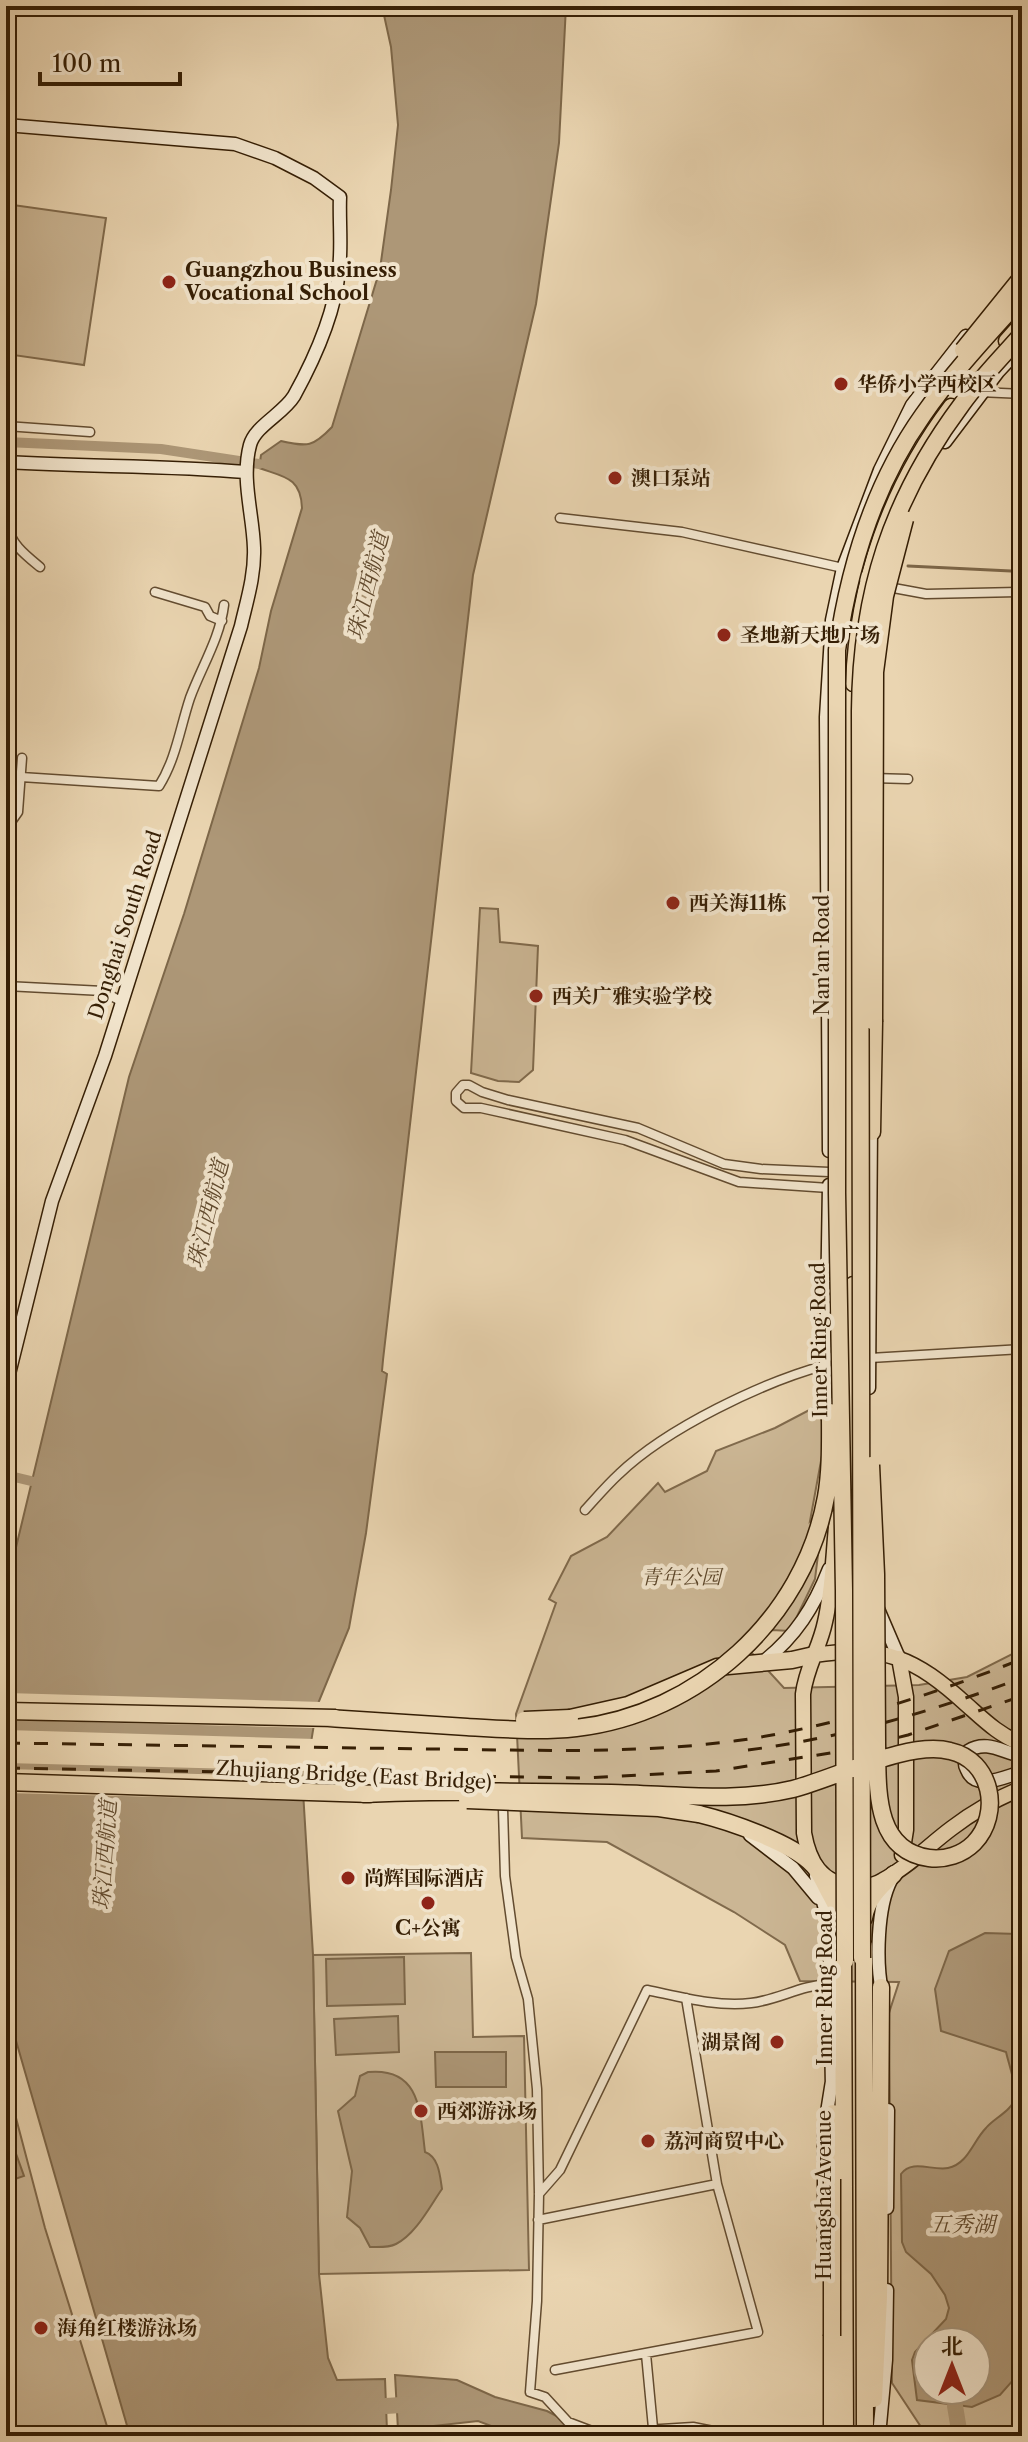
<svg xmlns="http://www.w3.org/2000/svg" width="1028" height="2442" font-family="'Libre Caslon Text','Noto Serif SC',serif">
<style>
.green{fill:#cbb694;stroke:#806a4c;stroke-width:2;fill-rule:evenodd}
.water{fill:#ad9777;stroke:#7d6749;stroke-width:2;fill-rule:evenodd}
.pier{fill:#ead5b1}
.lines{fill:none;stroke-linecap:round;stroke-linejoin:round}
.stream{stroke:#7d6749;stroke-width:3}
.canal{stroke:#ad9777;stroke-width:10}
.river{stroke:#ad9777;stroke-width:16}
.street-casing{stroke:#634c30;stroke-width:11}
.secondary-casing{stroke:#361f05;stroke-width:15}
.primary-casing{stroke:#361f05;stroke-width:17}
.highway-casing{stroke:#361f05;stroke-width:19}
.street{stroke:#f1e4cc;stroke-width:8}
.secondary{stroke:#f1e4cc;stroke-width:12}
.primary{stroke:#ead5b1;stroke-width:14}
.highway{stroke:#ead5b1;stroke-width:16}
.rail{stroke:#361f05;stroke-width:3;stroke-dasharray:14 14;stroke-linecap:butt}
.highway-bridge-casing{stroke:#361f05;stroke-width:19;stroke-linecap:butt}
.highway-bridge{stroke:#ead5b1;stroke-width:16}
.poi-dot{fill:#8f2418;stroke:#f1e4cc;stroke-width:3}
.labels{text-anchor:middle;dominant-baseline:central;stroke-width:8;stroke-linejoin:round;paint-order:stroke}
.poi-label{font-size:20px;font-weight:bold;fill:#361f05;stroke:#f1e4cc;text-anchor:start}
.street-label{font-size:20px;fill:#361f05;stroke:#f1e4cc}
.park-label{font-size:20px;font-style:italic;fill:#5b4529;stroke:#f1e4cc}
.water-label{font-size:22px;font-style:italic;fill:#60492d;stroke:#f1e4cc}
</style>
<rect width="100%" height="100%" fill="#ead5b1"/>
<filter id="stains"><feTurbulence type="fractalNoise" baseFrequency=".0025" numOctaves="4"/><feColorMatrix values="0 0 0 0 .2 0 0 0 0 .09 0 0 0 0 .02 0 0 0 .5 -.17"/></filter>
<radialGradient id="worn" r=".72"><stop offset=".6" stop-color="#630" stop-opacity="0"/><stop offset="1" stop-color="#630" stop-opacity=".3"/></radialGradient>
<!-- green -->
<path class="green" d="M13 205 106 218 84 365 6 354V251Z
M480 908 498 909 500 942 538 946 533 1070 519 1082 498 1081 471 1073Z
M823 1406V1450L810 1521 824 1507 815 1579 790 1631 772 1630 750 1651 784 1688 919 1685 967 1677 1022 1649V1846L1020 1848 1022 1851V2436H927L892 2383 889 2013 899 1982 800 1981 785 1945 734 1912 607 1842 522 1838 516 1714 556 1603 549 1599 571 1556 607 1537 658 1483 665 1492 707 1471 716 1451 775 1428 815 1407ZM928 2342H976V2390H928Z
M471 1953 473 2037 524 2036 529 2270 319 2274 313 1955Z
M6 2080 45 2228 110 2436H15L6 2428Z"/>
<!-- water -->
<path class="water" d="M382 6H566L559 143 536 304 473 575 383 1360 382 1371 387 1374 366 1533 349 1628 317 1706 303 1791 313 1955 319 2274 328 2358 337 2380 385 2379 387 2431 370 2436H130L6 2006V1589L129 1077 184 914 259 668 271 611 302 508C301 477 284 477 259 468L261 455 281 441C308 447 313 447 332 427L380 269 391 190 398 125 391 47Z
M985 1933 1022 1934V2370L1000 2395 972 2407 917 2400 912 2360 915 2352 946 2319 949 2308 945 2295 931 2274 906 2252 902 2242 901 2174C912 2159 932 2171 948 2168 968 2164 973 2141 986 2128 994 2118 1014 2110 1015 2096 1016 2083 1009 2065 1006 2052L941 2031 935 1989 949 1951ZM976 2342V2390H928V2342Z
M404 1957 405 2004 327 2006 326 1959Z
M398 2016 399 2052 336 2055 334 2019Z
M435 2052H506V2087H436Z
M368 2072C421 2067 420 2112 425 2152 439 2157 440 2176 442 2189 430 2206 416 2234 396 2244 388 2248 379 2247 370 2247L360 2228 347 2217 352 2171 338 2111 355 2096 360 2076Z
M6 2126 24 2176 6 2182Z
M395 2375 457 2380 495 2397 547 2411 568 2422 597 2433 693 2427 724 2436H518L478 2421 398 2430Z"/>
<!-- pier -->
<path class="pier" d="M6 1693 322 1702 317 1728 6 1720Z
M6 1730 315 1739 310 1771 6 1763Z
M6 1769 309 1777 308 1801 6 1793Z"/>
<g class="lines">
<!-- stream -->
<path class="stream" d="M908 566 1011 571 1022 569"/>
<!-- canal -->
<path class="canal" d="M6 442 161 449 259 464
M6 1475 31 1481"/>
<!-- river -->
<path class="river" d="M386 2406 416 2404
M955 2406 960 2436"/>
<defs>
<path id="street" d="M979 392 1022 394
M6 426 90 432
M6 491 12 463
M560 518 682 532 843 568 871 581
M6 523C11 544 24 554 40 567
M888 587 926 594 1022 592
M155 592 205 607 210 616 222 621
M21 777 159 786C176 759 180 728 190 698 201 668 220 638 224 605
M872 778 908 779
M6 829 18 812 22 758
M6 986 103 991 122 1002
M829 1188 739 1182 625 1140 481 1108H464L456 1101V1093L463 1085H469L482 1092 508 1100 638 1128 724 1164 761 1169 829 1172
M870 1358 1022 1349
M585 1510C596 1498 607 1485 619 1474 667 1428 763 1382 826 1365
M503 1809 505 1876 516 1957 528 1999 537 2089 539 2194 537 2301 530 2392 545 2397 568 2422 597 2433 693 2427 738 2436
M539 2194 560 2170 647 1990C681 1997 716 2007 751 2003 778 2000 801 1985 830 1984
M538 2220 717 2184 686 1998
M646 2354 653 2428
M555 2370 758 2332 717 2184"/>
<path id="secondary" d="M6 125 235 144 275 158 314 178 340 197C339 221 342 246 339 270 335 314 315 358 294 396 283 414 255 426 250 445 241 479 253 514 254 548 255 575 247 600 241 626L105 1056 52 1201 6 1386
M945 442 998 372 1022 346
M6 462C86 467 166 465 246 472
M829 1151 826 717 832 620 843 568 880 470 912 405 966 336
M869 1388 871 1126
M828 1419 826 1365 829 1185
M878 1609 899 1658
M763 1662C796 1636 814 1607 829 1569
M1022 1756C1003 1753 987 1739 968 1751 965 1758 963 1763 967 1770 976 1792 1006 1776 1022 1772
M750 1835 793 1868 818 1898
M816 1876 829 1924 832 2088
M882 1992C876 1962 877 1907 891 1880
M887 2208 888 2110
M824 2242V2131L832 2081
M879 2436 886 2360 887 2290"/>
<path id="primary" d="M1006 341 1022 323
M853 684C857 582 890 487 951 406
M853 1284 854 1595
M837 1517C833 1552 833 1588 825 1622 820 1647 806 1668 803 1694L804 1833C809 1861 821 1884 853 1886 864 1887 874 1886 883 1880 908 1867 929 1845 952 1828 973 1812 998 1798 1022 1788
M814 1655C886 1645 914 1657 967 1705 985 1721 999 1735 1022 1744
M899 1658 906 1697V1830L902 1855"/>
<path id="highway" d="M872 1132 874 1022
M570 1718 628 1705 717 1667 792 1660 814 1655
M699 1814C728 1821 793 1843 813 1865 820 1872 824 1883 829 1892 835 1903 841 1913 843 1926
M864 1918C867 1899 880 1887 894 1874
M864 1946 865 2436
M843 1949 845 2436
M832 2179 833 2113
M832 2336V2436
M874 2399 879 2297 881 1987"/>
</defs>
<!-- street casing -->
<use href="#street" class="street-casing"/>
<!-- secondary casing -->
<use href="#secondary" class="secondary-casing"/>
<!-- primary casing -->
<use href="#primary" class="primary-casing"/>
<!-- highway casing -->
<use href="#highway" class="highway-casing"/>
<!-- street -->
<use href="#street" class="street"/>
<!-- secondary -->
<use href="#secondary" class="secondary"/>
<!-- primary -->
<use href="#primary" class="primary"/>
<!-- highway -->
<use href="#highway" class="highway"/>
<!-- rail -->
<path class="rail" d="M6 1743C147 1745 288 1747 429 1749 538 1750 648 1755 755 1738 846 1723 937 1693 1022 1659
M748 1750C843 1738 933 1711 1022 1678
M6 1768 585 1778 716 1771 843 1751 908 1735 1022 1696"/>
<defs>
<path id="highway-bridge" d="M963 350 1022 277
M874 1022 875 672 885 596 905 519
M6 1711 336 1718
M328 1718C374 1721 421 1724 467 1727 503 1729 540 1732 576 1728 698 1714 804 1619 826 1497 831 1469 830 1440 830 1412
M524 1720 570 1718
M6 1782 372 1794
M362 1794C445 1791 528 1791 611 1793 671 1794 734 1803 793 1789 836 1778 909 1740 950 1751 992 1760 1002 1814 974 1843 962 1855 945 1860 929 1858 873 1850 878 1787 877 1744L876 1574 871 1465
M467 1800 659 1808 699 1814
M862 1958 860 711C861 593 891 499 962 404 980 379 1002 357 1022 334
M845 1961 844 1590 837 1193V650C849 566 874 484 923 415 952 373 988 335 1022 297
M832 2336V2179"/>
</defs>
<!-- highway-bridge casing -->
<use href="#highway-bridge" class="highway-bridge-casing"/>
<!-- highway-bridge -->
<use href="#highway-bridge" class="highway-bridge"/>
</g>
<!-- markers -->
<g class="poi-dot">
<circle cx="169" cy="282" r="8"/>
<circle cx="841" cy="384" r="8"/>
<circle cx="615" cy="478" r="8"/>
<circle cx="724" cy="635" r="8"/>
<circle cx="673" cy="903" r="8"/>
<circle cx="536" cy="996" r="8"/>
<circle cx="348" cy="1878" r="8"/>
<circle cx="428" cy="1903" r="8"/>
<circle cx="777" cy="2042" r="8"/>
<circle cx="421" cy="2111" r="8"/>
<circle cx="648" cy="2141" r="8"/>
<circle cx="41" cy="2328" r="8"/>
</g>
<g class="labels">
<!-- poi labels -->
<g class="poi-label">
<text x="185" y="270">Guangzhou Business<tspan x="185" dy="23">Vocational School</tspan></text>
<text x="857" y="384">华侨小学西校区</text>
<text x="631" y="478">澳口泵站</text>
<text x="740" y="635">圣地新天地广场</text>
<text x="689" y="903">西关海11栋</text>
<text x="552" y="996">西关广雅实验学校</text>
<text x="364" y="1878">尚辉国际酒店</text>
<text x="428" y="1928" text-anchor="middle">C+公寓</text>
<text x="761" y="2042" text-anchor="end">湖景阁</text>
<text x="437" y="2111">西郊游泳场</text>
<text x="664" y="2141">荔河商贸中心</text>
<text x="57" y="2328">海角红楼游泳场</text>
</g>
<!-- street labels -->
<g class="street-label">
<text transform="translate(125 925) rotate(-72)">Donghai South Road</text>
<text transform="translate(822 955) rotate(-90)">Nan'an Road</text>
<text transform="translate(819 1340) rotate(-91)">Inner Ring Road</text>
<text transform="translate(354 1775) rotate(3)">Zhujiang Bridge (East Bridge)</text>
<text transform="translate(825 1988) rotate(-90)">Inner Ring Road</text>
<text transform="translate(824 2195) rotate(-90)">Huangsha Avenue</text>
</g>
<!-- park labels -->
<g class="park-label">
<text x="681" y="1577">青年公园</text>
</g>
<!-- water labels -->
<g class="water-label">
<text transform="translate(368 586) rotate(-76)">珠江西航道</text>
<text transform="translate(208 1214) rotate(-76)">珠江西航道</text>
<text transform="translate(105 1855) rotate(-86)">珠江西航道</text>
<text x="962" y="2224">五秀湖</text>
</g>
</g>
<!-- margin -->
<rect width="1028" height="2442" fill="none" stroke="#ead5b1" stroke-width="32"/>
<rect x="8" y="8" width="1012" height="2426" fill="none" stroke="#361f05" stroke-width="4"/>
<rect x="16" y="16" width="996" height="2410" fill="none" stroke="#361f05" stroke-width="2"/>
<!-- north arrow -->
<g transform="translate(952 2366)"><circle r="38" fill="#f1e4cc" stroke="#a6957c" stroke-width="2"/>
<path d="M0-6L14 30L0 20L-14 30Z" fill="#8f2418"/>
<text y="-12" font-size="22" font-weight="bold" text-anchor="middle" fill="#361f05">北</text>
</g>
<!-- scale -->
<path d="M40 72v12h140v-12" fill="none" stroke="#361f05" stroke-width="4"/>
<text x="52" y="72" font-size="24" fill="#361f05" stroke="#f1e4cc" stroke-width="6" paint-order="stroke">100 m</text>
<rect width="100%" height="100%" filter="url(#stains)"/>
<rect width="100%" height="100%" fill="url(#worn)"/>
</svg>
